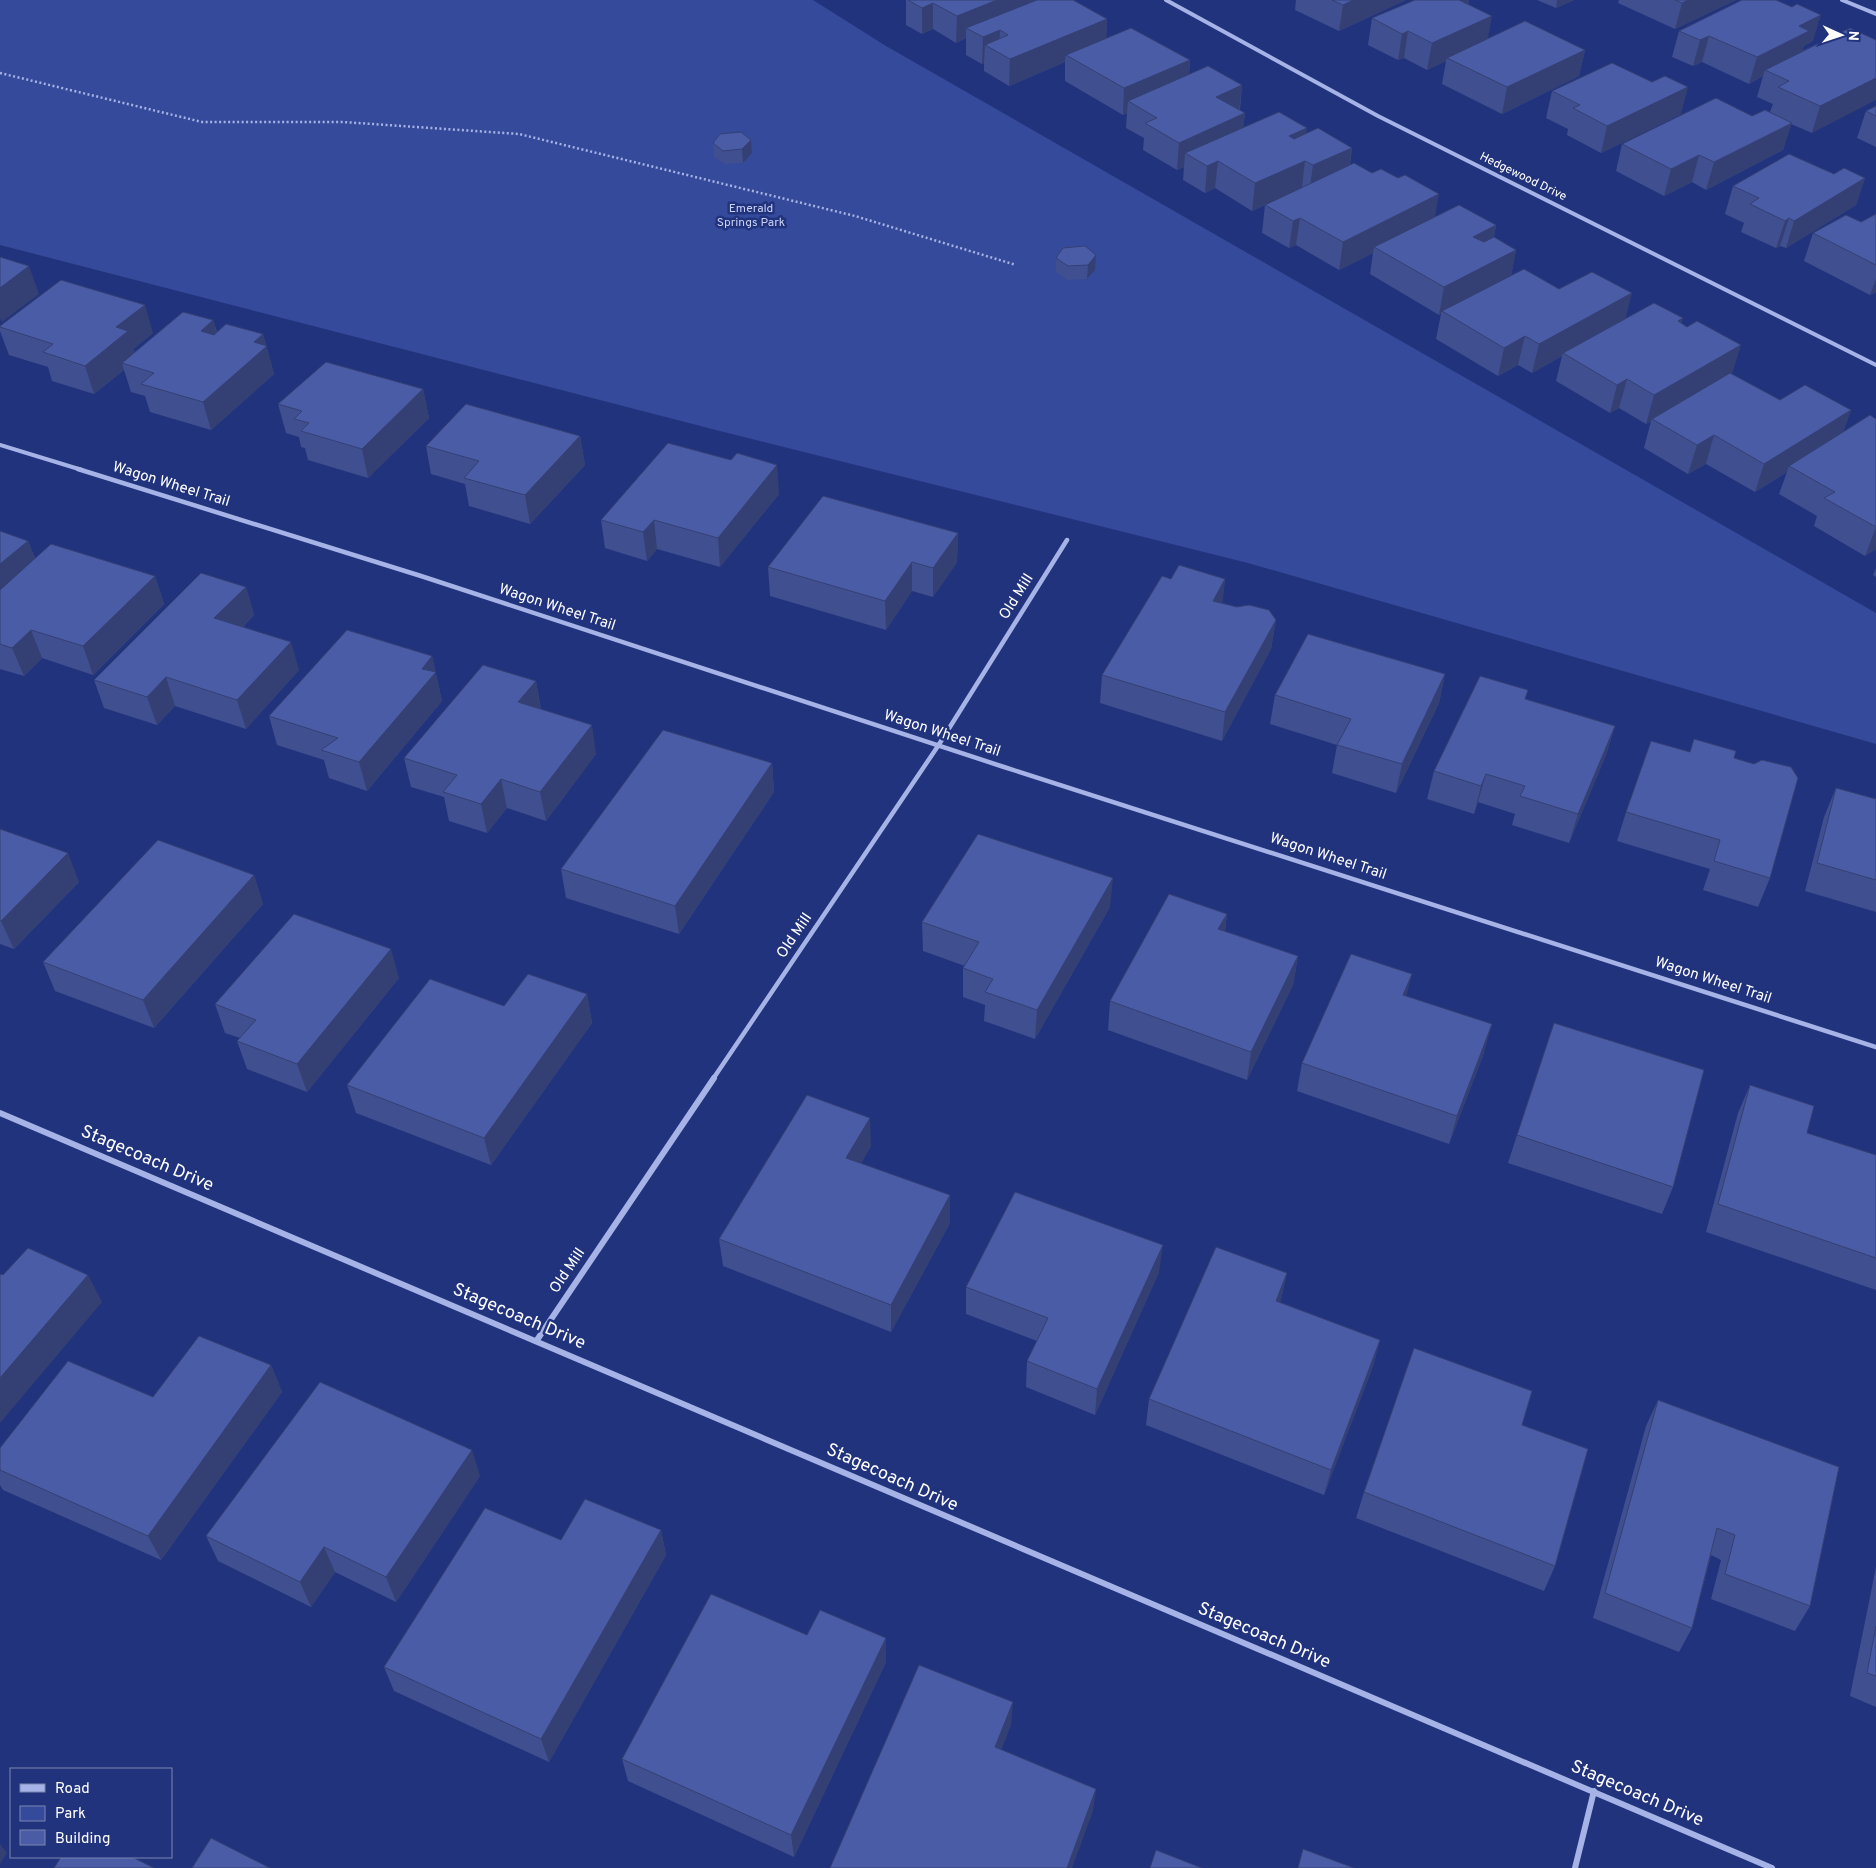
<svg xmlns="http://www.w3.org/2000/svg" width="1876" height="1868" font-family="Overpass,sans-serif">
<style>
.green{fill:#354a9a}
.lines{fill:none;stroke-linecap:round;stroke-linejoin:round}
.path{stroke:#a6b3e6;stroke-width:2.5;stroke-dasharray:2 2.5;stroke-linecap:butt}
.street-far2{stroke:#a6b3e6;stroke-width:4}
.street-far1{stroke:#a6b3e6;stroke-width:4.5}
.street{stroke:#a6b3e6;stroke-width:6}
.wall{fill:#404f8f}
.shaded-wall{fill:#344074}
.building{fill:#4b5ca6;stroke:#344074}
.labels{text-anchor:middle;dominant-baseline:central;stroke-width:5;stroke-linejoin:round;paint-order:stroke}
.far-street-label{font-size:12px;fill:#fff;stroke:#22337d}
.far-park-label{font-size:12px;fill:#c9d2f5;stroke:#22337d}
.street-label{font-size:15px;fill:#fff;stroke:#22337d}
.near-street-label{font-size:18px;fill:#fff;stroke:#22337d}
</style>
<rect width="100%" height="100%" fill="#22337d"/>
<!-- green -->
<path class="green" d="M0 0H813L886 46 1876 613V744L1248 563 716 430 0 245Z"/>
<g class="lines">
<!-- path -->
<path class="path" d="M0 73 202 122H343L519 134 855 216 1016 265"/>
<!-- street-far2 -->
<path class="street-far2" d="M1166 0 1378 116 1876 365
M1842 0 1876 14
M0 445 82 470"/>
<!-- street-far1 -->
<path class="street-far1" d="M78 469 421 576 1004 767 1876 1047
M713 1079 938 746 1067 540"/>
<!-- street -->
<path class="street" d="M0 1113 1772 1868
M537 1340 714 1078
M1575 1868 1594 1791"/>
</g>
<!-- wall -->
<path class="wall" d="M906 0H1073L1107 19 1106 38 1190 60 1189 75 1242 85 1240 110 1245 113 1243 128 1307 133 1352 148 1350 165 1435 216 1496 225 1494 237 1516 250 1511 275 1559 289 1626 318 1681 324 1732 374 1780 400 1851 410 1843 432 1876 419V549L1865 556 1814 526 1817 516 1779 494 1787 472 1755 492 1706 464 1688 474 1644 448 1651 421 1646 424 1619 408 1610 413 1556 381 1562 356 1532 373 1518 365 1498 376 1436 339 1441 314 1439 315 1370 274 1373 253 1339 270 1296 245 1289 248 1262 233 1265 205 1272 202 1252 211 1215 188 1205 193 1183 180 1184 167 1177 170 1143 150 1144 138 1126 128 1127 113 1123 115 1065 81V62L1009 86 984 71V63L982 64 966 55V38L956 43 933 29 922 34 906 25Z
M1296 0H1406L1339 31 1295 10Z
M1469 0 1468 5 1488 39 1585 50 1579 76 1502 114 1442 84 1446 61 1427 70 1404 58 1398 60 1368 45 1372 18Z
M1537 0H1574L1556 8Z
M1619 0H1736L1675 29 1618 3Z
M1850 28 1812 133 1791 124 1783 150 1706 190 1692 182 1664 196 1616 171 1622 144 1770 112 1773 104 1757 97 1763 76 1749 84 1702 62 1693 66 1672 57 1679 31 1813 41 1804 46 1802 51Z
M1552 91 1681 114 1601 153 1567 135 1568 129 1546 118Z
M1876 106V147L1857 138 1866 111Z
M751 140 752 153 743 163 725 164 714 157 713 143Z
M1834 174 1865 178 1856 205 1786 248 1780 246 1776 248 1741 232 1744 223 1725 214 1733 186Z
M1876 214V292L1870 295 1804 261 1813 233 1861 222Z
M1063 248 1095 270 1087 279 1067 280 1056 272V258Z
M213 320 217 332 263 334 274 374 211 430 150 412 145 396 131 392 124 370 94 394 52 381 48 367 9 355 0 331V326L153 333 133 349 135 353Z
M423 389 429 418 368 478 308 460 305 448 301 447 299 437 286 433 278 404Z
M580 436 585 465 530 524 469 506 465 484 431 474 426 446Z
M779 494 720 567 657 549 647 561 605 548 601 520Z
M0 531 28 541 35 558 155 576 164 604 93 675 42 658 24 676 0 669Z
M958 533 957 562 933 597 912 591 886 630 770 596 768 567Z
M1876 568V577L1873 575Z
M1171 579H1225L1222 603 1276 620 1271 649 1222 741 1100 703 1102 675Z
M246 587 254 615 243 627 299 670 246 729 175 706 157 725 104 708 94 680Z
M432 656 442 701 367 791 329 778 324 760 277 745 269 716Z
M1445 674 1439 703 1396 793 1332 773 1337 745 1270 724 1275 695Z
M536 681 541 709 596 754 546 821 507 808 487 833 449 821 444 797 411 787 404 758Z
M1526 699 1615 726 1606 755 1569 843 1512 825 1515 814 1478 802 1474 814 1427 799 1434 771Z
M1690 752 1734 758 1770 878 1758 907 1703 890 1710 869 1617 841 1626 812Z
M772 763 774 792 679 934 566 898 561 869Z
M1836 788 1876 799V912L1805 891 1824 817Z
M0 829 79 882 14 949 0 944Z
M254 875 263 904 154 1028 55 991 43 962Z
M1110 907 1035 1039 984 1021 985 1005 963 997V968L965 966 923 951 922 922Z
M1227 914 1225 931 1298 956 1293 985 1247 1080 1108 1030 1110 1001Z
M399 978 307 1092 247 1069 237 1041 240 1038 225 1033 215 1004Z
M587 994 592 1023 491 1165 356 1113 347 1085 504 1006Z
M1484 1053 1449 1144 1297 1091 1302 1063Z
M1750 1085 1807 1133 1876 1155V1290L1706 1232 1738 1113Z
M1517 1135 1673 1187 1662 1214 1508 1163Z
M871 1146 861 1163 950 1223 891 1332 723 1266 719 1239Z
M1159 1272 1095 1415 1026 1387 1027 1361 1037 1341 966 1314V1287Z
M1287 1273 1280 1303 1380 1340 1373 1366 1324 1495 1146 1425 1149 1399Z
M271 1365 282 1392 161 1560 3 1490 0 1485V1448Z
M1658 1400 1810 1606 1795 1631 1711 1599 1721 1560 1711 1555 1692 1628 1679 1652 1593 1618 1646 1426Z
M1522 1425 1555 1566 1544 1591 1356 1518 1364 1492Z
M480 1476 396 1602 335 1572 311 1607 218 1561 206 1536Z
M661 1530 666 1555 549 1762 394 1691 384 1667 561 1540Z
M1876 1567V1707L1850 1696Z
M807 1635 886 1662 794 1857 628 1781 622 1759Z"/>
<!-- shaded-wall -->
<path class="shaded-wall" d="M997 0H1044L966 28V38L956 43 957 16Z
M1353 0H1406L1339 31 1343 5Z
M1458 0H1469L1466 21Z
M1557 0H1574L1556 8Z
M1688 0H1736L1675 29 1682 3Z
M933 3V29L922 34V8Z
M1821 15 1813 41 1804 46 1801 57 1765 70 1763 76 1749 84 1757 57 1799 26Z
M1492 16 1487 43 1447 58 1446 61 1427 70 1432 43Z
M1107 19 1106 45 1066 55 1065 62 1009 86 1010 59Z
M1000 30 999 53 985 45 984 63 982 64 983 37Z
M1408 31 1404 58 1398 60 1402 34Z
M1709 36 1702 62 1693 66 1700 40Z
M1585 50 1579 76 1502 114 1507 87Z
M1190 60 1188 86 1128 101 1127 113 1123 115 1124 88Z
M1876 69V100L1812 133 1820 106Z
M1242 85 1239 112 1216 97Z
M1688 87 1681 114 1601 153 1607 126Z
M1245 113 1242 140 1185 153 1184 167 1177 170 1179 143Z
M1792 123 1783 150 1706 190 1714 162Z
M1307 128 1304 155 1289 136Z
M751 140 752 153 743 163 742 149Z
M1352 148 1348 175 1309 193 1313 165Z
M1699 155 1692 182 1664 196 1671 169Z
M1218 161 1215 188 1205 193 1207 166Z
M1305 161 1302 188 1252 211 1255 183Z
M1865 178 1856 205 1786 248 1794 221Z
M1439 194 1434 222 1374 247 1373 253 1339 270 1343 242Z
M1300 218 1296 245 1289 248 1293 221Z
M1789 218 1780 246 1776 248 1785 221Z
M1496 225 1491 252 1473 237Z
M1516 250 1511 277 1442 311 1441 314 1439 315 1444 287Z
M1096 255 1095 270 1087 279 1088 265Z
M29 266 39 294 2 322 0 318V288Z
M1876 279V292L1870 295Z
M1632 293 1625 321 1563 353 1562 356 1532 373 1539 344Z
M145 305 153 333 133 349 137 359 122 363 124 370 94 394 85 366 116 327Z
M1683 318 1675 346 1678 321Z
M213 320 221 348 201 331Z
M263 334 274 374 211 430 203 402 254 342Z
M1525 336 1518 365 1498 376 1504 348Z
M1741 345 1732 374 1653 420 1652 419 1651 421 1646 424 1654 395Z
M1627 379 1619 408 1610 413 1617 385Z
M423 389 429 418 368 478 362 449Z
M1851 410 1841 438 1789 466 1787 472 1755 492 1764 464Z
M1714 435 1706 464 1688 474 1697 445Z
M580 436 585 465 530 524 525 495Z
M777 465 779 494 720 567 718 538Z
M654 520 657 549 647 561 643 532Z
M1876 527V549L1865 556Z
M958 533 957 562 933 597V568Z
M28 541 39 569 0 603V564Z
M912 562V591L886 630 885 601Z
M155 576 164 604 93 675 83 646Z
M1225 579 1222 607 1213 601Z
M246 587 254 615 223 647 214 618Z
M1276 620 1271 649 1222 741 1225 712Z
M31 630 42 658 24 676 12 648Z
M291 642 299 670 246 729 237 700Z
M432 656 442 701 367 791 359 762 422 669Z
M1445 674 1439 703 1396 793 1402 764Z
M166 677 175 706 157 725 147 697Z
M536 681 541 710 518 702Z
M592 725 596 754 546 821 540 792Z
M1615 726 1606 755 1569 843 1578 814Z
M772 763 774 792 679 934 675 906Z
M1486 774 1478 802 1474 814 1481 786Z
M501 779 507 808 487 833 481 804Z
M68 853 79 882 14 949 1 921Z
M254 875 263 904 154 1028 143 1000Z
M1113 878 1110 907 1035 1039 1037 1010Z
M1227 914 1223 943 1218 929Z
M391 949 399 978 307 1092 297 1064Z
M1298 956 1293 985 1247 1080 1251 1052Z
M1412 974 1405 1002 1403 995Z
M587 994 592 1023 491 1165 484 1138Z
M1492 1024 1484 1053 1449 1144 1457 1116Z
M870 1118 871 1146 848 1185 846 1158Z
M950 1195V1223L891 1332V1305Z
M1163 1245 1159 1272 1095 1415 1097 1389Z
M1287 1273 1281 1300 1270 1328 1276 1301Z
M88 1275 102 1302 0 1423V1378Z
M1380 1340 1373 1366 1324 1495 1331 1470Z
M271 1365 282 1392 161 1560 148 1536Z
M472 1450 480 1476 396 1602 386 1577Z
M661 1530 666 1555 549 1762 541 1739Z
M324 1547 335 1572 311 1607 300 1582Z
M886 1638V1662L794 1857 791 1835Z
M1013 1702 1011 1725 994 1769 995 1747Z
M1096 1789 1093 1811 1072 1868H1067Z
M0 1844 7 1853 0 1864Z"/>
<!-- building -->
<path class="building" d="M908 0H997L957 16 933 3 922 8Z
M1037 0H1073L1107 19 1010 59 985 45 1008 35 1000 30 983 37 966 28Z
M1332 0H1353L1343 5Z
M1415 0H1459L1492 16 1432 43 1408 31 1402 34 1372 18Z
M1675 0H1688L1682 3Z
M1742 0H1776L1792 7 1797 4 1821 15 1799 26 1809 31 1757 57 1709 36 1700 40 1679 31Z
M1525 21 1585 50 1507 87 1447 58Z
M1131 28 1190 60 1124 88 1066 55Z
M1850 28 1876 40V78L1820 106 1778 87 1789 81 1765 70Z
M1612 63 1652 82 1665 76 1688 87 1607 126 1573 108 1580 105 1552 91Z
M1208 66 1242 85 1216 97 1245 113 1179 143 1145 123 1157 118 1128 101Z
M1716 98 1752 116 1765 110 1792 123 1714 162 1699 155 1671 169 1622 144Z
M1876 106V116L1866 111Z
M1279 112 1307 128 1289 136 1294 139 1318 128 1352 148 1313 165 1305 161 1255 183 1218 161 1207 166 1185 153Z
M741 132 751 140 742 149 723 151 713 143 720 134Z
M1789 154 1834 174 1844 168 1865 178 1794 221 1789 218 1785 221 1750 204 1759 198 1733 186Z
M1354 163 1372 173 1381 169 1398 178 1405 175 1439 194 1343 242 1300 218 1293 221 1265 205Z
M1459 205 1496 225 1473 237 1484 242 1494 237 1516 250 1444 287 1374 247Z
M1876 214V265L1813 233 1846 215 1861 222Z
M1085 246 1096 255 1088 265 1068 266 1056 258 1063 248Z
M0 257 29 266 0 288Z
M1524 269 1559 289 1592 272 1632 293 1539 344 1525 336 1504 348 1442 311Z
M61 280 145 305 116 327 128 331 85 366 43 352 53 344 0 327V326Z
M1654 303 1683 318 1678 321 1687 327 1697 321 1741 345 1654 395 1627 379 1617 385 1563 353Z
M183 312 213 320 201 331 214 335 226 324 263 334 254 342 267 346 203 402 141 384 154 373 122 363Z
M326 362 423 389 362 449 301 431 309 423 294 419 302 411 278 404Z
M1730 373 1780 400 1805 385 1851 410 1764 464 1714 435 1697 445 1652 419Z
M466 404 580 436 525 495 464 478 479 461 426 446Z
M1870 415 1876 419V527L1824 498 1835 492 1789 466Z
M668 443 731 460 737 453 777 465 718 538 654 520 643 532 601 520Z
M823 496 958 533 933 568 912 562 885 601 768 567Z
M0 531 28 541 0 564Z
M51 544 155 576 83 646 31 630 12 648 0 644V590Z
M1179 565 1225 579 1213 601 1237 607 1249 605 1269 610 1276 620 1225 712 1102 675 1162 576 1171 579Z
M201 573 246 587 214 618 291 642 237 700 166 677 147 697 94 680Z
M347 630 432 656 422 669 436 672 359 762 321 750 338 738 269 716Z
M1308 634 1445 674 1402 764 1337 745 1351 719 1275 695Z
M483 665 536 681 518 702 592 725 540 792 501 779 481 804 443 792 457 775 404 758Z
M1480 676 1528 690 1525 699 1615 726 1578 814 1520 796 1525 786 1486 774 1481 786 1434 771Z
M663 730 772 763 675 906 561 869Z
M1694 739 1736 751 1734 758 1754 764 1762 760 1791 767 1798 778 1770 878 1714 861 1720 840 1626 812 1651 741 1690 752Z
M1836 788 1876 799V880L1817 863Z
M0 829 68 853 1 921 0 920Z
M978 834 1113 878 1037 1010 985 992 993 979 963 968 979 942 922 922Z
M158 840 254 875 143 1000 43 962Z
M1169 894 1227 914 1218 929 1298 956 1251 1052 1110 1001Z
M294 914 391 949 297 1064 237 1041 256 1020 215 1004Z
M1351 954 1412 974 1403 995 1492 1024 1457 1116 1302 1063Z
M528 974 587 994 484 1138 347 1085 430 979 504 1006Z
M1554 1023 1704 1070 1673 1187 1517 1135Z
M1750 1085 1814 1106 1807 1133 1876 1155V1258L1718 1204Z
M807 1095 870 1118 846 1158 950 1195 891 1305 719 1239Z
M1015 1192 1163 1245 1097 1389 1027 1361 1048 1318 966 1287Z
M1216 1247 1287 1273 1276 1301 1380 1340 1331 1470 1149 1399Z
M28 1248 88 1275 0 1378V1274L3 1275Z
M199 1336 271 1365 148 1536 0 1470V1448L68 1361 153 1397Z
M1414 1348 1532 1391 1522 1425 1588 1449 1555 1566 1364 1492Z
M320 1382 472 1450 386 1577 324 1547 300 1582 206 1536Z
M1658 1400 1839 1467 1810 1606 1725 1574 1735 1535 1717 1528 1692 1628 1605 1593Z
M585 1499 661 1530 541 1739 384 1667 485 1508 561 1540Z
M711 1594 807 1635 820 1610 886 1638 791 1835 622 1759Z
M1876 1626V1676L1867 1673Z
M919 1665 1013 1702 995 1747 1096 1789 1067 1868H830Z
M211 1838 270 1868H192Z
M1303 1849 1354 1868H1298Z
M1156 1850 1202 1868H1150Z
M61 1857H132L154 1868H54Z"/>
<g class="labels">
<!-- far-street labels -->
<g class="far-street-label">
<text transform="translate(1523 177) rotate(26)">Hedgewood Drive</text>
</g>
<!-- far-park labels -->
<g class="far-park-label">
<text x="751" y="209">Emerald<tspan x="751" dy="14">Springs Park</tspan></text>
</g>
<!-- street labels -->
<g class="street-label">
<text transform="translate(171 485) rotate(17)">Wagon Wheel Trail</text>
<text transform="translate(1017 597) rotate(-58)">Old Mill</text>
<text transform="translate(557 608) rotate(18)">Wagon Wheel Trail</text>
<text transform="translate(942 734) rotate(18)">Wagon Wheel Trail</text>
<text transform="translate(1328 857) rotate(18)">Wagon Wheel Trail</text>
<text transform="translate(795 936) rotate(-56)">Old Mill</text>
<text transform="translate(1713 981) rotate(18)">Wagon Wheel Trail</text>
<text transform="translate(568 1271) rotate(-56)">Old Mill</text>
</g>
<!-- near-street labels -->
<g class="near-street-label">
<text transform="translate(147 1159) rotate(23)">Stagecoach Drive</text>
<text transform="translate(519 1317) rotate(23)">Stagecoach Drive</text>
<text transform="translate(892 1478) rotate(24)">Stagecoach Drive</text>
<text transform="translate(1264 1636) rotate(23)">Stagecoach Drive</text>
<text transform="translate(1637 1794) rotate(23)">Stagecoach Drive</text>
</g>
</g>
<!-- legend -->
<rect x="10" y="1768" width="162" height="90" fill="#22337d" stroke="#7a85b1"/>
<rect x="20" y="1784" width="25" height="8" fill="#a6b3e6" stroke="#7a85b1"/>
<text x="55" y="1793" font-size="15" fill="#ffffff">Road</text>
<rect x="20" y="1806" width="25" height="15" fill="#354a9a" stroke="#7a85b1"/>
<text x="55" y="1818" font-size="15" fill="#ffffff">Park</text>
<rect x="20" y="1830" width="25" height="15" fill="#4b5ca6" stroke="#7a85b1"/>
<text x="55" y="1843" font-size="15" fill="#ffffff">Building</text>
<!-- north arrow -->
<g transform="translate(1841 35) rotate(93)" stroke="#22337d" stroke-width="4" paint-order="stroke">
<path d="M0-4L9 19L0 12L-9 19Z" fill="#ffffff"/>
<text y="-8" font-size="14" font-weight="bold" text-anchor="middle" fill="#ffffff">N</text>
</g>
</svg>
